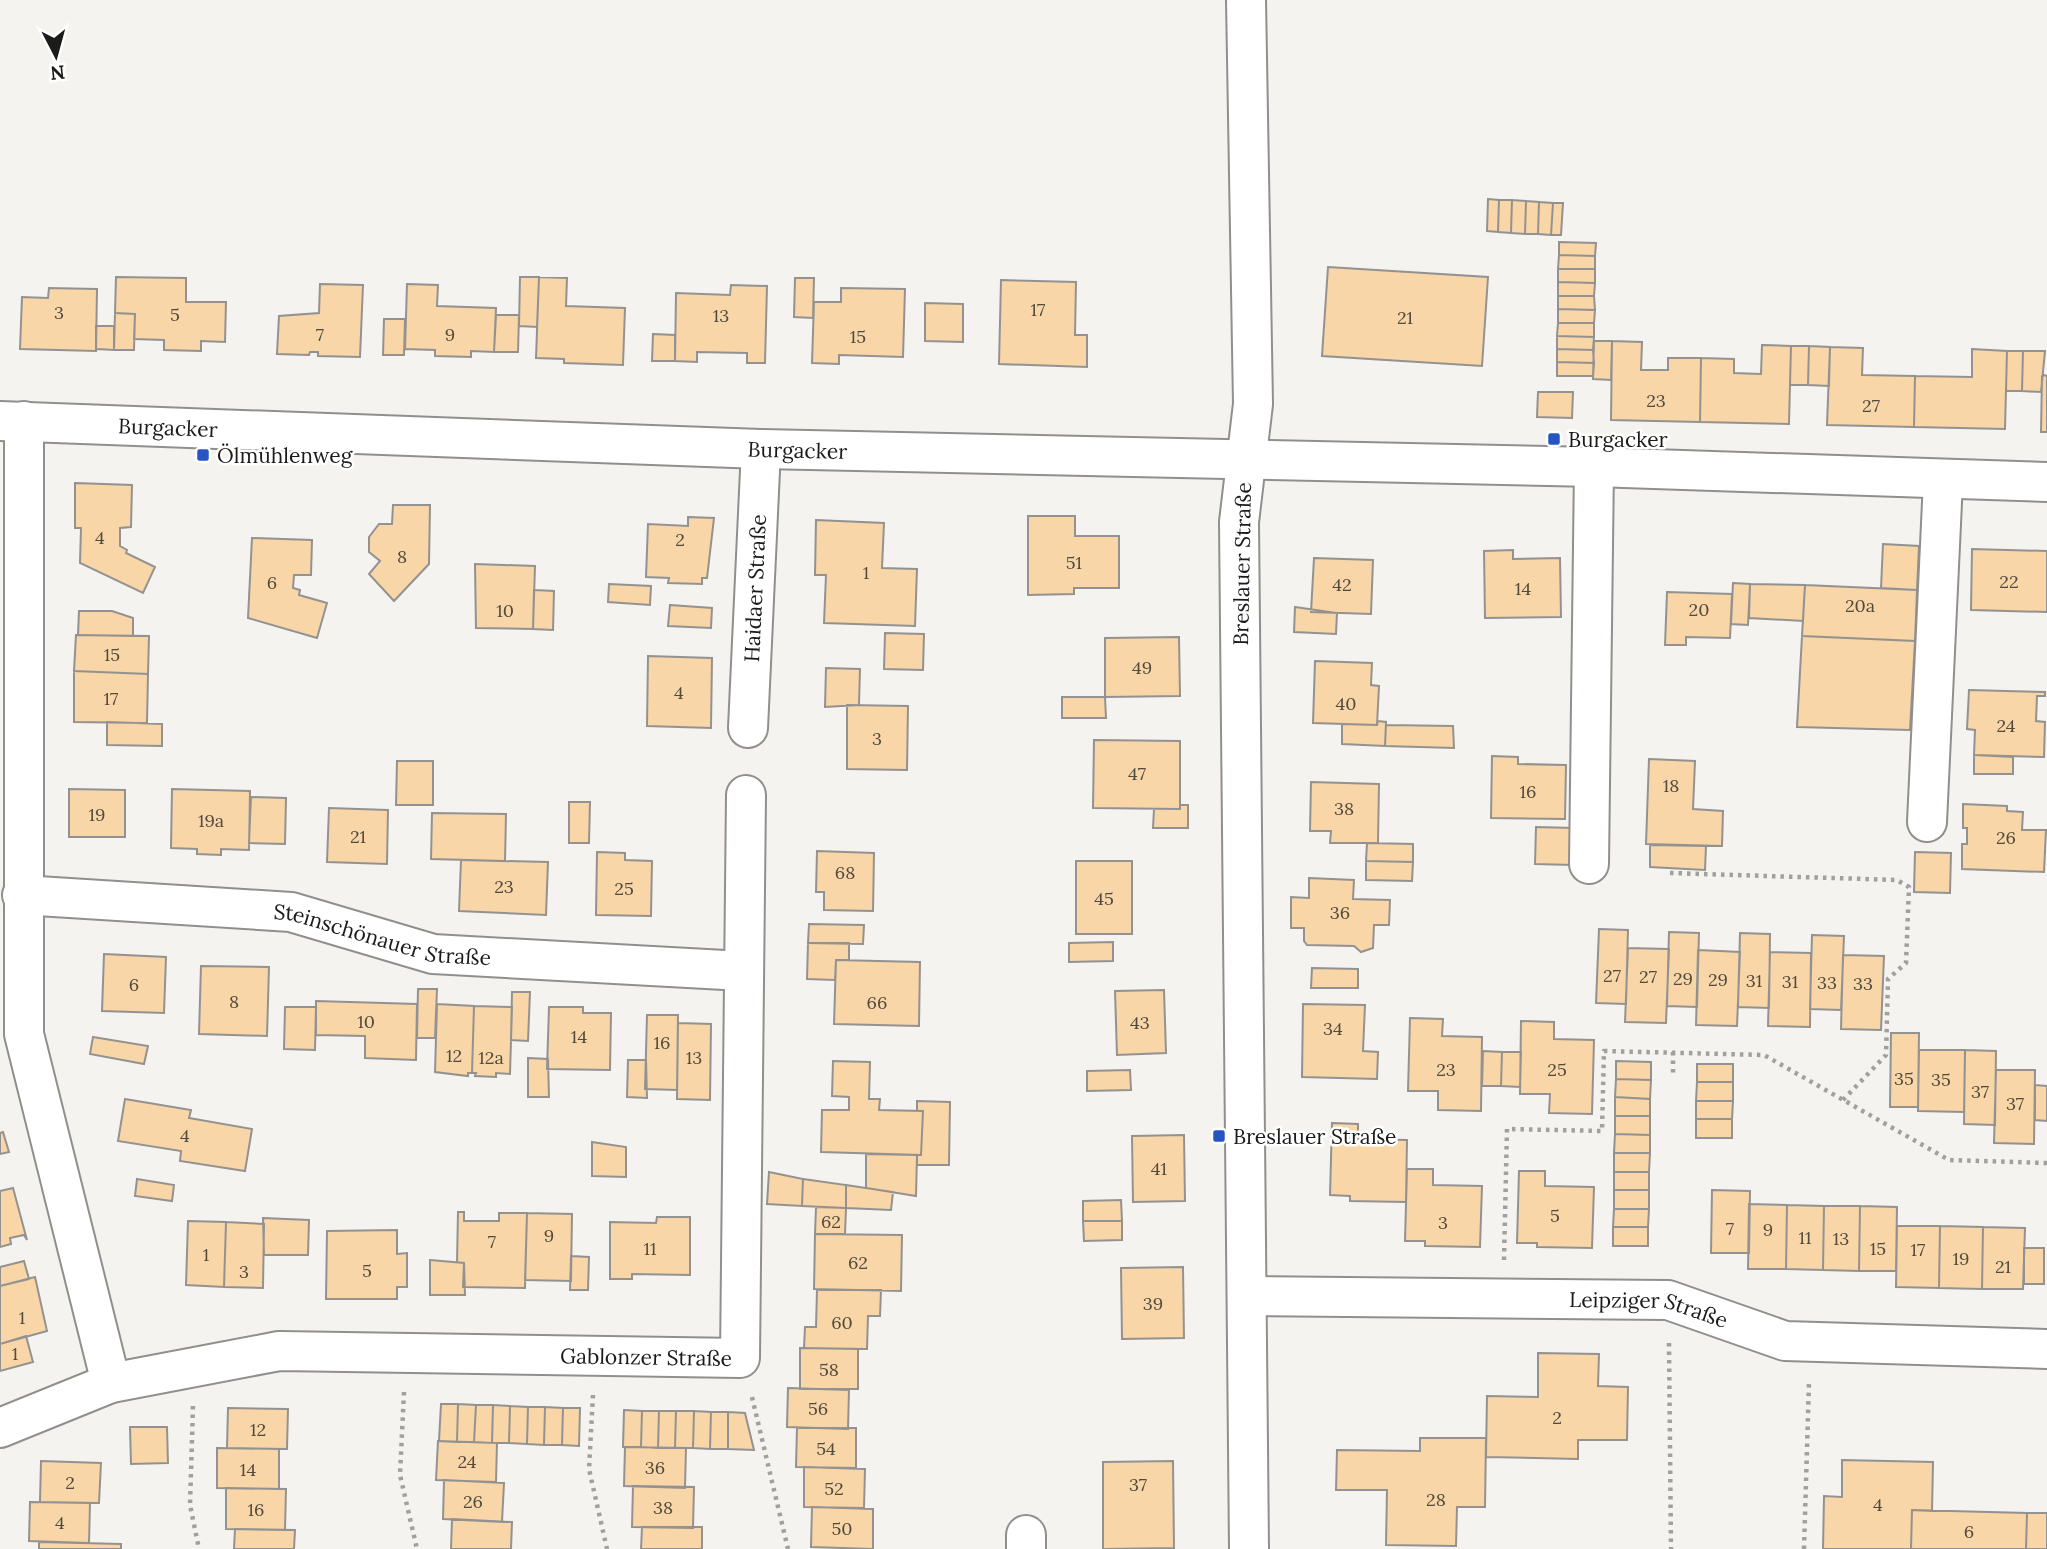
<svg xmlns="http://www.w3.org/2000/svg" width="2047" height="1549" font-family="Lora,serif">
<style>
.building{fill:#f8d6a7;stroke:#949290;stroke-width:2}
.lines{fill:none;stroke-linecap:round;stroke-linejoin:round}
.minor-casing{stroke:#918f8d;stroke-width:42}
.path{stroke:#a1a09e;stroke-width:4.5;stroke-dasharray:3.5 5;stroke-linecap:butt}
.minor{stroke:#fff;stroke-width:38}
.poi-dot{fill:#2655c3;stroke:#fff;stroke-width:2.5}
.labels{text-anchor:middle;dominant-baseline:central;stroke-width:5;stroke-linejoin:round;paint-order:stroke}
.number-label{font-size:18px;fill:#524a3d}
.street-label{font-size:21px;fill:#1b1b1a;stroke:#fff}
.poi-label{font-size:21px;fill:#1b1b1a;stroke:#fff;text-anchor:start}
</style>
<rect width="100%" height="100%" fill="#f5f3f0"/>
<!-- building -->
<path class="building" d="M1488 199 1499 200 1498 232 1487 231Z
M1499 200H1512L1511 233 1498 232Z
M1512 200 1526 201 1525 234 1511 233Z
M1526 201 1539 202 1538 234H1525Z
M1539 202 1553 203 1551 235 1538 234Z
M1553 203H1563L1561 235H1551Z
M1559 242 1596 243 1595 256 1559 255Z
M1559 255 1595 256V269H1558Z
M1328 267 1488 277 1482 366 1322 356Z
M1558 269H1595V283L1558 282Z
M116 277 186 278V302H226L225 342 201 341V351L164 350V340L134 339 135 314 115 313Z
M520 277H539L537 327 519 326Z
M539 277 567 278 566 306 625 308 623 365 564 363V359L536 358Z
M795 278H814L813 318 794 317Z
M1001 280 1076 282 1075 335H1087V367L999 364Z
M1558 282 1595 283 1594 296H1558Z
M320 284 363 285 360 357 318 356V352H310L309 355 277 354 279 316 319 313Z
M407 284 438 285 437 306 496 308 494 352 471 351V357L435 356V350L405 349Z
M731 285 767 286 765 363H747V353L697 352V362L675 361 676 293 730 295Z
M49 288 97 289 96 351 20 349 22 297 48 298Z
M841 288 905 289 903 357 839 355V364L812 363 814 302H841Z
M1558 296H1594L1595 310 1558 309Z
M925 303 963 304V342L925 341Z
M1558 309 1595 310 1594 323H1558Z
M115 313 135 314 134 350H114Z
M496 315H519L518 352H494Z
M384 319H405L404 355H383Z
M1558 323H1594V337L1557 336Z
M96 326H114V350L96 349Z
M653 334 675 335V361H652Z
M1557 336 1594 337 1593 350 1557 349Z
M1594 341H1612L1611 380 1593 379Z
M1612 341 1642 342 1641 370H1668V358H1701L1700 422 1611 420Z
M1762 345 1791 346 1789 424 1700 422 1701 358 1734 359V373L1761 374Z
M1791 346H1809L1808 385H1790Z
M1809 346 1830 347 1829 386 1808 385Z
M1830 347 1863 348 1862 375 1915 376 1914 427 1827 425Z
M1557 349 1593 350 1594 363 1557 362Z
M1972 349 2007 351 2005 429 1914 427 1915 376 1972 377Z
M2007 351H2023L2022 391H2006Z
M2023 351H2045L2041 392 2022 391Z
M1557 362 1594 363 1593 376H1557Z
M2044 375 2047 376V432H2041L2042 376Z
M1538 392H1573L1572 418 1537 417Z
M75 483 132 485 131 527 120 528V546L127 550 126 553 155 567 143 593 80 563 81 528H75Z
M393 505H430L429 564 394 601 369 574 380 561 369 552V537L379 524H392Z
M1028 516H1075V536H1119V588H1074V594L1028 595Z
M688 517 714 518 707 578H702V584L668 583 669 578 646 577 648 524 688 526Z
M816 520 884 523 882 568 917 569 915 626 824 623 826 575H815Z
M252 538 312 540 311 575H294L293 588 300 590 299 595 327 603 317 638 248 618Z
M1883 544 1919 546 1917 590 1881 588Z
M1972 549 2047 551V612L1971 610Z
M1513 550V559L1560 558 1561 617 1485 618 1484 551Z
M1314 558 1373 560 1371 614 1311 612Z
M475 564 535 566 533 629 476 628Z
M1733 583 1750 584 1748 625 1731 624Z
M609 584 651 586 650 605 608 602Z
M1750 584 1805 585 1803 621 1749 618Z
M1805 585 1917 590 1915 641 1802 636Z
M534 590 554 591 553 630 533 629Z
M1667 592 1732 594 1730 638 1686 637V645H1665Z
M670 605 712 608 711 628 668 626Z
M1295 607 1337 613 1336 634 1294 632Z
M79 611H112L133 618V636L78 635Z
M885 633 924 634 923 670 884 669Z
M76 635 149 636 148 674 74 671Z
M1802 636 1915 641 1910 730 1797 727Z
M1179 637 1180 696 1105 697V638Z
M648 656 712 658 711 728 647 726Z
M1315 661 1372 663 1371 685 1379 686 1377 725 1313 723Z
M826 668 860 669 859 705 825 707Z
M74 671 148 674 147 723 74 722Z
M1969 690 2045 692V696H2037L2036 721 2045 722 2044 757 1974 755 1975 730 1967 729Z
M1062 697H1105L1106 718H1062Z
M847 705 908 706 907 770 847 769Z
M1378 721 1386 722 1385 746 1342 744V724L1377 725Z
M107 722 162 724V746L107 745Z
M1386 725 1453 726 1454 748 1385 746Z
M1094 740 1180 741V809L1093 808Z
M1974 755 2013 757V774H1974Z
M1492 756 1518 757V764L1566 765 1565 819 1491 818Z
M1649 759 1695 761 1693 809 1723 811 1722 846 1646 844Z
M397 761H433V805H396Z
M1311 782 1379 784 1378 843H1330L1331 831H1310Z
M69 789 125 790V837H69Z
M172 789 250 791 249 850 221 849V855L197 854V849L171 848Z
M251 797 286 798 285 844 249 843Z
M569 802H590L589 843H569Z
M1963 804 2007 806V811L2023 812 2022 830H2046L2044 872 1962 869V844H1967V828H1963Z
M1180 805H1188V828H1153L1154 809H1180Z
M329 808 388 810 387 864 327 862Z
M432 813 506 814 505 861 431 859Z
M1536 827 1575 828 1573 865 1535 864Z
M1367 843 1413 844V862L1366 861Z
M1650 845 1706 846 1705 870 1650 867Z
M817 851 874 853 873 911 824 910V892H816Z
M597 852 625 853V860L652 861 651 916 596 915Z
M1915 852 1951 853 1950 893 1914 892Z
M461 860 548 862 546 915 459 911Z
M1076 861H1132V934H1076Z
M1366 861 1413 862 1412 881 1366 880Z
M1309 878 1354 880 1353 899 1390 900 1389 925H1374L1373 948 1361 952 1354 946 1307 945 1304 941V928H1291V897L1309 898Z
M809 924 864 925 863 944 808 943Z
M1599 929 1628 930 1626 1004 1596 1003Z
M1669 932 1699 933 1697 1007 1667 1006Z
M1740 933 1770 934 1769 1008 1738 1007Z
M1812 935 1844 936 1841 1010 1810 1009Z
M1113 942V961L1069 962V943Z
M808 943H849V960H836L835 980 807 979Z
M1628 948 1669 949 1666 1023 1625 1022Z
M1698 950 1740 952 1737 1026 1696 1025Z
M1770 952 1811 953 1810 1027 1768 1026Z
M104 954 166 957 164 1013 102 1011Z
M1843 955 1884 956 1881 1030 1841 1029Z
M836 960 920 962 919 1026 834 1024Z
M201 966 269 967 267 1036 199 1034Z
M1312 968 1358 969V988H1311Z
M418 989H437L435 1038H417Z
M1164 990 1166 1053 1117 1055 1115 991Z
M512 992H530L528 1041 511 1040Z
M316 1001 417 1004 416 1060 365 1058V1036L316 1035Z
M437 1004 474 1006 472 1073H468V1076L435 1072Z
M1303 1004 1365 1005 1363 1051 1378 1052 1377 1079 1302 1077Z
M474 1006 512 1007 510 1074 496 1073V1077L475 1076 476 1073H472Z
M285 1007H316L315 1050 284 1049Z
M549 1007H583V1013H611L610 1070 547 1069Z
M647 1015H678L677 1090 645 1089Z
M1410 1018 1443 1019 1442 1036 1482 1037 1481 1111 1438 1110V1091H1408Z
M1521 1021 1554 1022V1039L1594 1040 1592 1114 1549 1113 1550 1094H1520Z
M678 1023 711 1024 710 1100 677 1099Z
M1891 1033H1919L1918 1107H1890Z
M93 1037 148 1046 144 1064 90 1054Z
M1919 1050H1965L1964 1112 1918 1111Z
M1965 1050 1996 1051 1995 1125 1964 1124Z
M1483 1051 1502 1052 1501 1086H1482Z
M1502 1052H1521L1520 1087 1501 1086Z
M528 1058 548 1059 549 1097H528Z
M628 1060H646L647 1098 627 1097Z
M833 1061 870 1062 869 1099H880L879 1110 923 1111 921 1155 821 1152 822 1110H849V1097L832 1096Z
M1616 1061 1651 1062V1080L1616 1079Z
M1697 1064H1733V1082H1697Z
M1130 1070 1131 1090 1087 1091V1071Z
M1996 1070H2035L2034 1144 1994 1143Z
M1616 1079 1651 1080 1650 1099 1615 1097Z
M1697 1082H1733V1101H1696Z
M2035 1085 2047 1086V1121L2035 1120Z
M1615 1097 1650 1099V1116H1615Z
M125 1099 191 1110 189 1118 252 1129 245 1171 180 1161 181 1151 118 1141Z
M917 1101 950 1102 949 1165H917V1155H921L923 1111H917Z
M1696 1101H1733L1732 1119H1696Z
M1615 1116H1650V1135L1615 1134Z
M1696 1119H1732V1138H1696Z
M1332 1123 1358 1124V1139L1407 1140 1406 1202 1350 1201V1196L1330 1195Z
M3 1132 9 1152 0 1154V1133Z
M1615 1134 1650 1135V1153H1614Z
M1184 1135 1185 1201 1133 1202 1132 1136Z
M592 1142 626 1147V1177L592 1176Z
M1614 1153H1650L1649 1172H1614Z
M866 1154 917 1155 916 1196 866 1188Z
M1407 1169H1433V1185L1482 1186 1480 1247 1425 1246V1241H1405Z
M1519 1171H1545V1186L1594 1187 1592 1248 1537 1247V1243H1517Z
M769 1172 803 1179 802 1206 767 1204Z
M1614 1172H1649V1190H1614Z
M137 1179 174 1185 172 1201 135 1196Z
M803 1179 846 1185V1208L802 1206Z
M846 1185 893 1192 891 1210 846 1208Z
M13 1188 27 1240 24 1235 10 1238 11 1244 0 1247V1191Z
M1614 1190H1649V1209H1614Z
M1712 1190 1750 1191 1749 1253H1711Z
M1121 1200 1122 1221H1083V1201Z
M1749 1204 1787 1205 1786 1269H1748Z
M1787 1205 1824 1206 1823 1270 1786 1269Z
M1824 1206H1860L1859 1271 1823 1270Z
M1860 1206 1897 1207 1896 1271H1859Z
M816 1207 846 1208 845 1234H815Z
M1614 1209H1649L1648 1227H1613Z
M458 1212H464V1221H499V1213H527L525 1288 463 1287 464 1263H457Z
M527 1213 572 1214 571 1281 525 1280Z
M657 1217H690V1275L632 1274V1279H610V1222L656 1223Z
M263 1218 309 1220 308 1255H264Z
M188 1221 226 1222 224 1287 186 1285Z
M1083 1221H1122V1240L1084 1241Z
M226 1222 264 1224 263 1288 224 1287Z
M1897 1226H1940L1939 1288 1896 1287Z
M1940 1226 1983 1227 1982 1289 1939 1288Z
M1613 1227H1648V1246H1613Z
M1983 1227 2025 1228 2023 1289H1982Z
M397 1230V1254L407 1253V1287H397V1299H326L327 1231Z
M815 1234 902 1235 901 1291 814 1289Z
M2024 1248H2044V1284H2024Z
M571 1256 589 1257 588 1290H570Z
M430 1260 464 1263 465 1295H430Z
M24 1261 29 1279 0 1286V1267Z
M1183 1267 1184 1338 1122 1339 1121 1268Z
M35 1277 47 1331 0 1344V1286Z
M817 1290H881L880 1316H868L867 1349 804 1348 805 1327H816Z
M26 1336 33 1362 0 1371V1344Z
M800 1348 858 1349V1389H800Z
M1538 1353 1599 1354 1598 1386 1628 1387 1627 1440H1578V1459L1486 1457 1487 1396 1538 1397Z
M788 1388 849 1390 848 1429 787 1427Z
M441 1404H458L457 1442 439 1441Z
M458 1404 476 1405 474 1442H457Z
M476 1405H493L492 1443 474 1442Z
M493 1405 510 1406 509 1443H492Z
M510 1406 528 1407 527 1444 509 1443Z
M528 1407H545L544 1445 527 1444Z
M545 1407 563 1408 562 1445H544Z
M228 1408 288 1409 287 1449 227 1448Z
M563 1408H580L579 1446 562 1445Z
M624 1410 642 1411 641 1447H623Z
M642 1411H659L658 1448 641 1447Z
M659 1411H676L675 1448H658Z
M676 1411H694L693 1448H675Z
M694 1411 711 1412 710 1449 693 1448Z
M711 1412H728V1449H710Z
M728 1412 745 1413 754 1450 728 1449Z
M130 1427H167L168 1463 131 1464Z
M797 1428H856V1468L796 1467Z
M1420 1438H1486L1485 1507H1457L1456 1546 1386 1545 1387 1490H1336L1337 1450 1420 1451Z
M438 1441 497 1443 496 1482 436 1480Z
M625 1447 686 1448 685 1488 624 1486Z
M217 1448 279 1449V1489L217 1488Z
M1842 1460 1933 1462 1932 1511 1912 1510 1911 1549H1823L1824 1496 1842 1497Z
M41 1461 101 1463 99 1503 40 1502Z
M1173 1461 1174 1548 1103 1549V1462Z
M804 1467 865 1469 864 1508 804 1507Z
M444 1480 504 1483 502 1522 443 1519Z
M633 1486 694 1487 693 1528 632 1527Z
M226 1488 286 1489 285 1530 226 1529Z
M30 1502 90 1503 89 1543 29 1541Z
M812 1507 873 1509V1549L811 1547Z
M1912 1510 2027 1513 2026 1549H1911Z
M2027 1513H2047V1549H2026Z
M452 1519 512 1522 511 1549H451Z
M642 1527H702V1549H641Z
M235 1529 295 1530 294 1549H234Z
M39 1542 121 1544V1549H39Z"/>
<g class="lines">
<defs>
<g id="minor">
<path d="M1246 0 1253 404 1239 522 1249 1549"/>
<path id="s1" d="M0 421 761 449 1594 467 2047 482"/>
<path d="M24 421V1034L111 1383"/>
<path id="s2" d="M748 728 761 449"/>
<path d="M1927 822 1943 481"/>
<path d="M1589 864 1594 467"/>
<path id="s3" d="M22 895 291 912 433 954 743 971"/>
<path id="s4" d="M1248 1296 1668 1300 1785 1341 2047 1349"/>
<path id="s5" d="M0 1428 111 1383 279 1351 740 1358 746 795"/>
<path d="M1026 1535V1549"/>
</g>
</defs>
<!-- minor casing -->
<use href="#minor" class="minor-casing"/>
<!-- path -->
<path class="path" d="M1670 873 1897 880 1909 887 1906 963 1888 979 1886 1055 1843 1100
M1673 1052V1077
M1504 1260 1507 1129 1602 1131 1604 1051 1764 1055 1949 1160 2047 1163
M1669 1343 1671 1549
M404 1392 400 1475 417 1549
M593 1395 589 1469 607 1549
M752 1397 788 1549
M193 1406 190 1505 199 1549
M1804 1549 1809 1382"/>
<!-- minor -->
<use href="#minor" class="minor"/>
</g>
<!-- markers -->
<g class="poi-dot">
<rect x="1547" y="432" width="14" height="14" rx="3.5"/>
<rect x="196" y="448" width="14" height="14" rx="3.5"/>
<rect x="1212" y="1129" width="14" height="14" rx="3.5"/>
</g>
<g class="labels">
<!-- number labels -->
<g class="number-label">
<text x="1038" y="309">17</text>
<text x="59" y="312">3</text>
<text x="175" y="314">5</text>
<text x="721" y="315">13</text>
<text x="1405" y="317">21</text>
<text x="320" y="334">7</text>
<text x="450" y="334">9</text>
<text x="858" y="336">15</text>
<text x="1656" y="400">23</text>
<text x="1871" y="405">27</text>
<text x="100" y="537">4</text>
<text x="680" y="539">2</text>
<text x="402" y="556">8</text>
<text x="1074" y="562">51</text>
<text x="866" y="572">1</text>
<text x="2009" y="581">22</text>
<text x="272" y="582">6</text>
<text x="1342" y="584">42</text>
<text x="1523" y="588">14</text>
<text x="1860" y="605">20a</text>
<text x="1699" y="609">20</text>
<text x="505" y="610">10</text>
<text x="112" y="654">15</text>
<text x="1142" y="667">49</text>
<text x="679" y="692">4</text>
<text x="111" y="698">17</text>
<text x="1346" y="703">40</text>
<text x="2006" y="725">24</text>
<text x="877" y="738">3</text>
<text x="1137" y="773">47</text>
<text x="1671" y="785">18</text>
<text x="1528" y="791">16</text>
<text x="1344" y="808">38</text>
<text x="97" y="814">19</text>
<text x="211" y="820">19a</text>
<text x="358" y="836">21</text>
<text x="2006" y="837">26</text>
<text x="845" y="872">68</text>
<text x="504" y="886">23</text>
<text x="624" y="888">25</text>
<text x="1104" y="898">45</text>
<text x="1340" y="912">36</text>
<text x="1612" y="975">27</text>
<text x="1648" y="976">27</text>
<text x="1683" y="978">29</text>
<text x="1718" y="979">29</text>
<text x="1754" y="980">31</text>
<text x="1790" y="981">31</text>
<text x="1827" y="982">33</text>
<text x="1863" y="983">33</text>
<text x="134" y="984">6</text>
<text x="234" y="1001">8</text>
<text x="877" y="1002">66</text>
<text x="366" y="1021">10</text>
<text x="1140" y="1022">43</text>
<text x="1333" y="1028">34</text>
<text x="579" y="1036">14</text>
<text x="662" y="1042">16</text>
<text x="454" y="1055">12</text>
<text x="491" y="1057">12a</text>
<text x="694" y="1057">13</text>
<text x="1446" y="1069">23</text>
<text x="1557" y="1069">25</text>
<text x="1904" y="1078">35</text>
<text x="1941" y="1079">35</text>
<text x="1980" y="1091">37</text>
<text x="2015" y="1103">37</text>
<text x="185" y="1135">4</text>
<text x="1159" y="1168">41</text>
<text x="1555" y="1215">5</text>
<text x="831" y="1221">62</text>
<text x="1443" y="1222">3</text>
<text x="1730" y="1228">7</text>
<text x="1768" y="1229">9</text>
<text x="549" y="1235">9</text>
<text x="1805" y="1237">11</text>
<text x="1841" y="1238">13</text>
<text x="492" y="1241">7</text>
<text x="650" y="1248">11</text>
<text x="1878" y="1248">15</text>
<text x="1918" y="1249">17</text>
<text x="206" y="1254">1</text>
<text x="1961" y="1258">19</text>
<text x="858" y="1262">62</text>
<text x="2003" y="1266">21</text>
<text x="367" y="1270">5</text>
<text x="244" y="1271">3</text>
<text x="1153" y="1303">39</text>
<text x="22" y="1317">1</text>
<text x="842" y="1322">60</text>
<text x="15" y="1353">1</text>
<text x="829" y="1369">58</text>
<text x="818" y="1408">56</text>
<text x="1557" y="1417">2</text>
<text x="258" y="1429">12</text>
<text x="826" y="1448">54</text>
<text x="467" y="1461">24</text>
<text x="655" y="1467">36</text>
<text x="248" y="1469">14</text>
<text x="70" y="1482">2</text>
<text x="1138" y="1484">37</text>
<text x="834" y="1488">52</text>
<text x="1436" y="1499">28</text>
<text x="473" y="1501">26</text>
<text x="1878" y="1504">4</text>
<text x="663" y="1507">38</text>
<text x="256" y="1509">16</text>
<text x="60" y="1522">4</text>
<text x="842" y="1528">50</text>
<text x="1969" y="1531">6</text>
</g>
<!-- street labels -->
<g class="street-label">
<text stroke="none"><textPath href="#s1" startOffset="168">Burgacker</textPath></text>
<text stroke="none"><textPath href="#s1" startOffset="798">Burgacker</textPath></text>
<text transform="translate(1242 564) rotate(-89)">Breslauer Straße</text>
<text stroke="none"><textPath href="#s2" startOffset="140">Haidaer Straße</textPath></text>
<text stroke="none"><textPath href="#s3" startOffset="364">Steinschönauer Straße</textPath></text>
<text stroke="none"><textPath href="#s4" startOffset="402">Leipziger Straße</textPath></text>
<text stroke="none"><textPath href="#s5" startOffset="658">Gablonzer Straße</textPath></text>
</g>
<!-- poi labels -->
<g class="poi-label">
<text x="1568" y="439">Burgacker</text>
<text x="217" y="455">Ölmühlenweg</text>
<text x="1233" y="1136">Breslauer Straße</text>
</g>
</g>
<!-- north arrow -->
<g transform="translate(56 56) rotate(174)" stroke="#ffffff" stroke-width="5" paint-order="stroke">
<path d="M0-5L12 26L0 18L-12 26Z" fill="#1b1b1a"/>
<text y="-10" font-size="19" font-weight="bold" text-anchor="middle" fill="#1b1b1a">N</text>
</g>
</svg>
